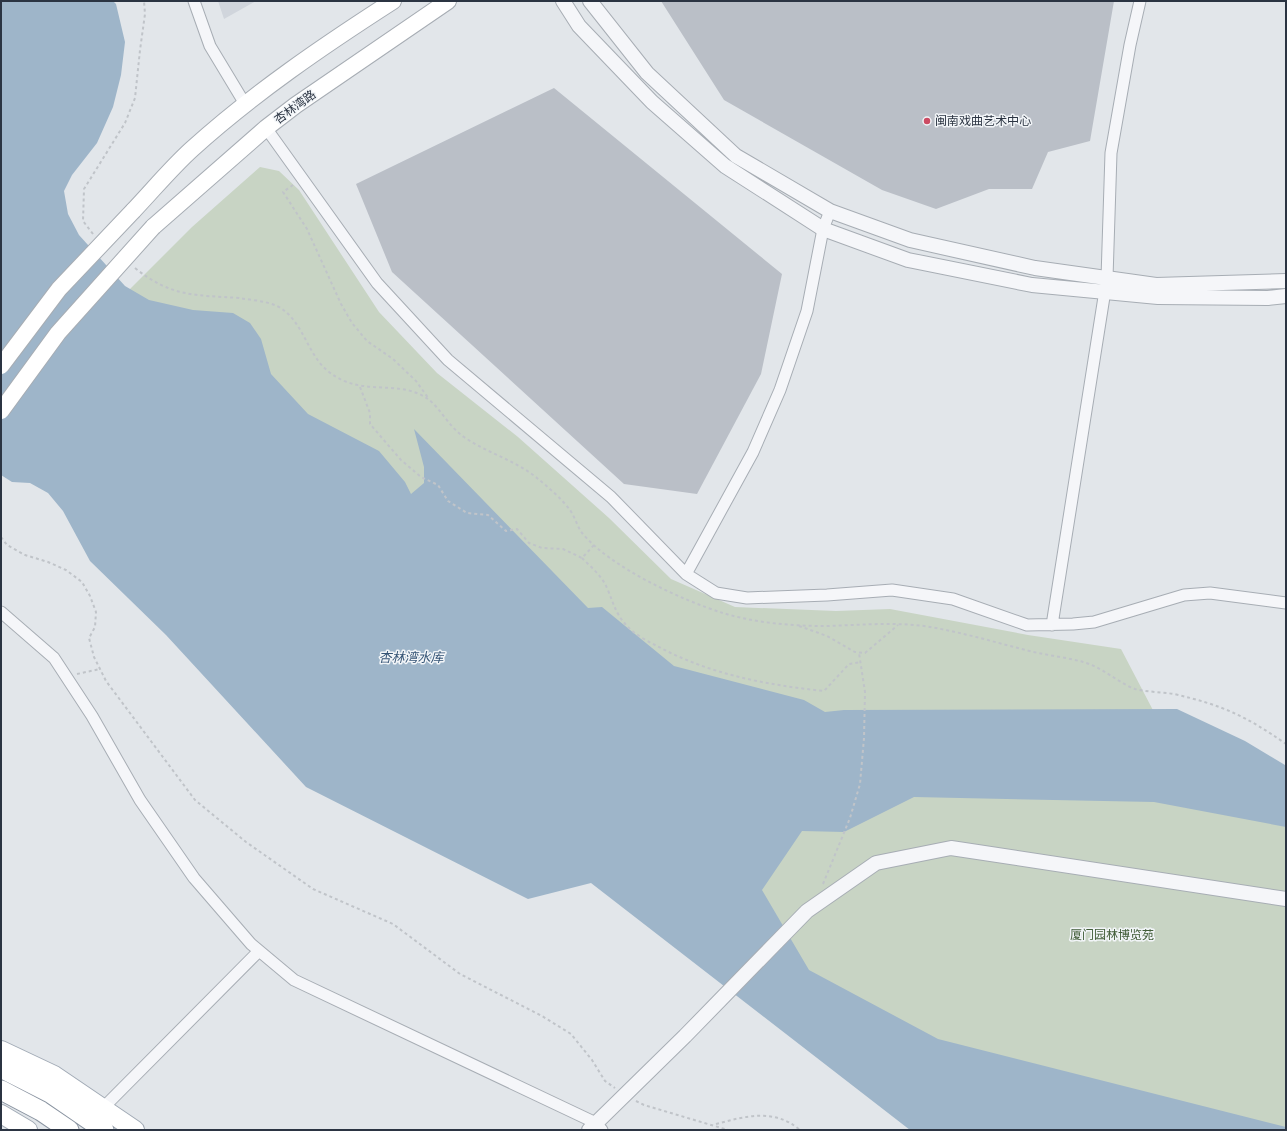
<svg xmlns="http://www.w3.org/2000/svg" width="1287" height="1131" font-family="'Alegreya Sans','Noto Sans SC',sans-serif">
<style>
.built{fill:#d0d5dc}
.green{fill:#c8d4c4}
.water{fill:#9eb5c9}
.building{fill:#babfc7}
.lines{fill:none;stroke-linecap:round;stroke-linejoin:round}
.minor-casing{stroke:#a7adb4;stroke-width:13}
.tertiary-casing{stroke:#a7adb4;stroke-width:16}
.secondary-casing{stroke:#a7adb4;stroke-width:18}
.primary-casing{stroke:#a2abb6;stroke-width:20}
.trunk-casing{stroke:#8a94a1;stroke-width:21}
.path{stroke:#c0c4c9;stroke-width:2;stroke-dasharray:3 3;stroke-linecap:butt}
.minor{stroke:#f5f6f9;stroke-width:11}
.tertiary{stroke:#f5f6f9;stroke-width:14}
.secondary{stroke:#fff;stroke-width:16}
.primary{stroke:#fff;stroke-width:18}
.trunk{stroke:#fff;stroke-width:19}
.secondary-bridge-casing{stroke:#a7adb4;stroke-width:18;stroke-linecap:butt}
.secondary-bridge{stroke:#fff;stroke-width:16}
.poi-dot{fill:#cc4b63;stroke:#f2f5f8;stroke-width:1.5}
.labels{text-anchor:middle;dominant-baseline:central;stroke-width:3;stroke-linejoin:round;paint-order:stroke}
.street-label{font-size:12px;fill:#2b3442;stroke:#f2f5f8}
.poi-label{font-size:12px;fill:#2b3442;stroke:#f2f5f8;text-anchor:start}
.park-label{font-size:12px;fill:#415d38;stroke:#f2f5f8}
.water-label{font-size:13px;font-style:italic;fill:#355475;stroke:#f2f5f8}
</style>
<rect width="100%" height="100%" fill="#e2e6ea"/>
<!-- built -->
<path class="built" d="M218 1H256L224 19Z"/>
<!-- green -->
<path class="green" d="M260 167 279 171 299 190 379 312 437 373 518 437 609 518 671 579 735 607 836 611 890 609 1028 635 1121 649 1167 737 806 751 550 633 124 295 192 227Z
M798 765 1286 812V1130L828 1022 711 929Z"/>
<!-- water -->
<path class="water" d="M1 1H113L116 4 125 42 121 75 113 107 97 143 72 175 64 191 68 214 79 235 125 286 149 300 193 310 233 313 250 323 261 339 271 374 308 414 379 451 405 482 411 494 424 483V467L414 429 588 608 602 607 674 666 804 700 825 712 844 710 1177 709 1245 741 1285 765 1286 827 1154 802 914 797 844 832 802 831 762 890 809 970 938 1039 1286 1127V1130H910L591 883 528 899 306 787 166 635 90 561 63 511 48 493 30 483 12 482 1 475Z"/>
<!-- building -->
<path class="building" d="M661 1H1114L1090 141 1048 152 1032 189H989L936 209 882 190 724 100Z
M554 88 782 274 761 374 697 494 624 484 392 272 356 184Z"/>
<g class="lines">
<defs>
<path id="minor" d="M194 1 210 46 245 104
M266 128 377 283 448 360 611 497 686 574 716 593 747 598 827 595 892 590 953 599 1027 625 1073 624 1094 622 1184 595 1210 593 1286 603
M686 574 753 452 780 390 807 311 823 229 830 211
M1 612 54 658 92 716 140 800 194 878 251 944 294 980 596 1123 602 1130
M1052 625 1107 278 1111 153 1130 45 1140 1
M103 1108 259 951"/>
<path id="tertiary" d="M563 1 579 26 652 102 725 166 823 229 908 260 1032 285 1158 297 1268 298 1286 296
M590 1 647 73 736 156 830 211 910 240 1035 268 1156 285 1286 281
M589 1130 685 1036 807 911 876 863 951 848 1286 899"/>
<path id="secondary" d="M133 211C153 190 171 168 192 149 254 93 323 46 393 1
M153 227 266 128 296 105 448 1"/>
<path id="primary" d="M1 1050 54 1075 135 1130
M1 1114 28 1130"/>
<path id="trunk" d="M1 1068 50 1093 104 1130
M1 1090 41 1111 69 1130"/>
</defs>
<!-- minor casing -->
<use href="#minor" class="minor-casing"/>
<!-- tertiary casing -->
<use href="#tertiary" class="tertiary-casing"/>
<!-- secondary casing -->
<use href="#secondary" class="secondary-casing"/>
<!-- primary casing -->
<use href="#primary" class="primary-casing"/>
<!-- trunk casing -->
<use href="#trunk" class="trunk-casing"/>
<!-- path -->
<path class="path" d="M293 185 283 192 307 229 341 304 352 323 367 341 393 359 416 381 429 399
M93 234 83 221 84 189 125 123 135 98 140 50 145 14 144 1
M135 268C171 297 195 295 239 298 251 300 266 301 277 306 304 320 306 354 329 372 362 398 398 378 428 399 441 409 449 427 464 437 487 453 515 460 537 478 548 487 562 499 570 510 575 517 577 526 582 533 610 567 681 600 723 613 756 623 791 626 826 626 859 625 892 622 924 626 963 632 1000 644 1038 653 1053 656 1069 658 1083 662 1102 667 1117 682 1135 689 1147 692 1161 692 1174 694 1222 705 1246 716 1286 744
M360 387 370 413V424L401 460 421 477 438 485 448 501 467 513 488 515 506 531 517 529 529 543 542 548 563 549 582 558 595 544
M1 537 7 545 25 555 48 562 66 570 82 582 90 596 96 612 95 627 89 638 94 657 106 681 195 800 246 842 313 889 393 924 460 974 542 1016 571 1034 592 1060 605 1081 615 1088
M582 558C591 567 602 576 607 588 614 604 615 613 627 626 634 634 647 641 657 646 709 674 766 685 824 691L849 664 861 662
M799 626 827 636 855 652 865 653 898 625
M77 674 100 669
M823 884 850 818 860 784 864 738 865 692 859 653
M636 1101 644 1105 728 1130
M716 1124C746 1116 774 1108 800 1130"/>
<!-- minor -->
<use href="#minor" class="minor"/>
<!-- tertiary -->
<use href="#tertiary" class="tertiary"/>
<!-- secondary -->
<use href="#secondary" class="secondary"/>
<!-- primary -->
<use href="#primary" class="primary"/>
<!-- trunk -->
<use href="#trunk" class="trunk"/>
<defs>
<path id="secondary-bridge" d="M1 366 59 289 133 211
M1 411 58 333 153 227"/>
</defs>
<!-- secondary-bridge casing -->
<use href="#secondary-bridge" class="secondary-bridge-casing"/>
<!-- secondary-bridge -->
<use href="#secondary-bridge" class="secondary-bridge"/>
</g>
<!-- markers -->
<circle class="poi-dot" cx="927" cy="121" r="4"/>
<g class="labels">
<!-- street labels -->
<g class="street-label">
<text transform="translate(295 107) rotate(-36)">杏林湾路</text>
</g>
<!-- poi labels -->
<g class="poi-label">
<text x="935" y="121">闽南戏曲艺术中心</text>
</g>
<!-- park labels -->
<g class="park-label">
<text x="1112" y="935">厦门园林博览苑</text>
</g>
<!-- water labels -->
<g class="water-label">
<text x="411" y="658">杏林湾水库</text>
</g>
</g>
<!-- border -->
<rect width="1287" height="1131" fill="none" stroke="#2b3442" stroke-width="4"/>
</svg>
